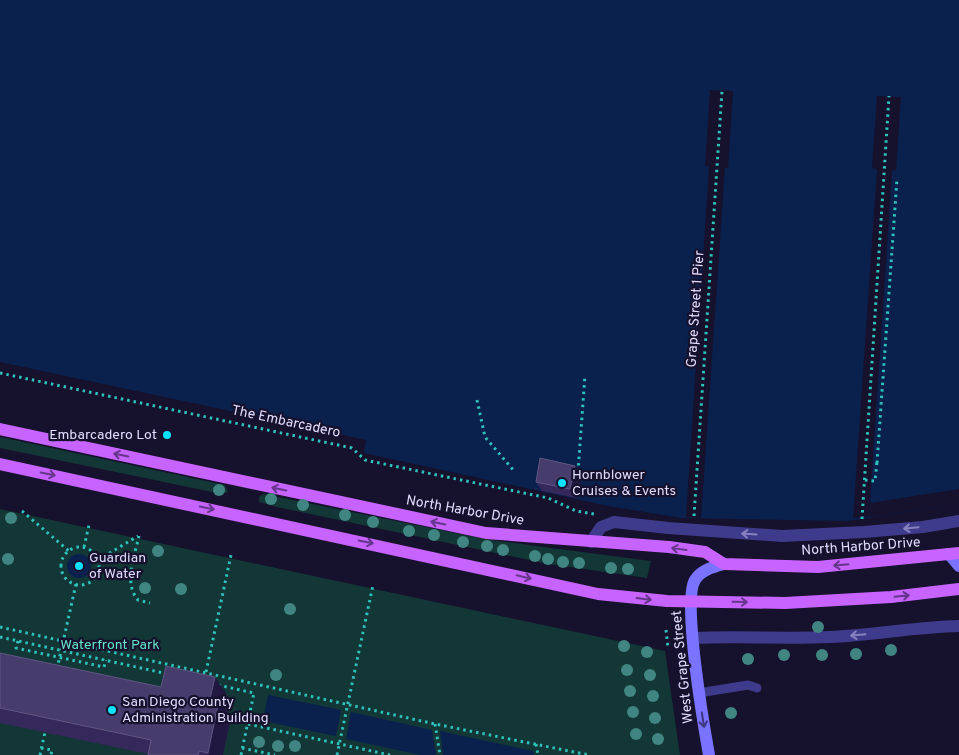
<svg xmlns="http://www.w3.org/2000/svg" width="959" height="755" font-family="Overpass,sans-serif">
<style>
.green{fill:#133736}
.water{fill:#0a214d}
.pier{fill:#16112c}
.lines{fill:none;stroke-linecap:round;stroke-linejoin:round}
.path{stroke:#2dc2bb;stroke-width:3;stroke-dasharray:2.5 4;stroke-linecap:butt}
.lane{stroke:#3f3b8c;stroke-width:9}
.street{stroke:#3f3b8c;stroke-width:12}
.secondary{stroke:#7973ff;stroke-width:12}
.primary{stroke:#c763ff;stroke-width:12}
.tree{fill:#408581}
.wall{fill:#34295a}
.shaded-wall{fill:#201840}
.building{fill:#473d6c;stroke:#5f5683}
.oneway{stroke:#66368b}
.oneway2{stroke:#8883c0}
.oneway3{stroke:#3e3880}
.poi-dot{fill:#08e2ff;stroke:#16112c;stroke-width:2}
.labels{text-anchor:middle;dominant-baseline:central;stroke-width:4.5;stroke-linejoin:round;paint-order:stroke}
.street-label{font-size:14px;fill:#e1dcff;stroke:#16112c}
.poi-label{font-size:14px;fill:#e1dcff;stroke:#16112c;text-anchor:start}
.park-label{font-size:14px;fill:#63e4c6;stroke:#16112c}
</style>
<rect width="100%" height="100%" fill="#16112c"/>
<!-- green -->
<path class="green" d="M0 437 220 484 225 485 228 492 222 494 0 448Z
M263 494 490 540 651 561 647 578 548 564 277 507 259 502V497Z
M0 509 665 651 680 755H0Z"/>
<!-- water -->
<path class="water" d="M0 0H959V504L847 521 681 518 608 506 364 453 366 440 0 362Z
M67 566a12 12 0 1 1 24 0a12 12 0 1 1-24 0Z
M268 695 341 710 336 736 263 721Z
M351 712 432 730 436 755H421L346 739Z
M440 731 533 751 534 755H443Z"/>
<!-- pier -->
<path class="pier" d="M710 90 733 91 728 168H725L701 518 686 517 709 167 705 166Z
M877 96 901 97 896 170 892 171 870 503 959 489V504L870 517 869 511V517L853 518 877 169 872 168Z"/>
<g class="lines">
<!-- path -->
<path class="path" d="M0 373 352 448 365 460 548 498 576 511 594 514
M477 400 485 437 515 472
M877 463 897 179
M578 472 585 375
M865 480 875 481 877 462
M22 511 69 551
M694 516 722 91
M862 519 889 96
M139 536C135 555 123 583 138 600L150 603
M84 547 89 525
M61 566a19 19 0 1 1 38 0a19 19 0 1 1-38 0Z
M98 560 138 536
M0 627 435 724 589 755
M666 630 668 648
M0 637 168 674
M18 641 16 648 104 667 106 660
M57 669 76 584
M206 672 231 555
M218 685 254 693 241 755
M248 724 390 755
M435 724 440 755
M536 744 538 755
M41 748 52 750 51 755
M242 748 275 755
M40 755 45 732
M337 755 373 585"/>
<!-- lane -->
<path class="lane" d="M699 693 748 685 757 688"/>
<!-- street -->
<path class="street" d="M591 542 601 527 614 522 668 528 782 536 864 532 923 527 959 521
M693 638C739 636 784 639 830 637 873 635 916 627 959 626"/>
<!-- secondary -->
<path class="secondary" d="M949 554 959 566
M709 755C704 727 682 600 695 580 701 570 713 567 724 564"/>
<!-- primary -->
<path class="primary" d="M0 429 486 533 669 547 705 552 724 564 818 567 959 553
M0 464 598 594 667 601 785 603 891 597 959 589"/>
</g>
<!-- trees -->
<g class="tree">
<circle cx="219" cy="490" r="6"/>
<circle cx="271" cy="499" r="6"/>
<circle cx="303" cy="505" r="6"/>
<circle cx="345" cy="515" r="6"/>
<circle cx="11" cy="518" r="6"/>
<circle cx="373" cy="522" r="6"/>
<circle cx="409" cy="531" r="6"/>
<circle cx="434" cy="535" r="6"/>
<circle cx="463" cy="542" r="6"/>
<circle cx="487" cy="546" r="6"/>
<circle cx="503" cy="550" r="6"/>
<circle cx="158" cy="551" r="6"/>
<circle cx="535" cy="556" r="6"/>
<circle cx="8" cy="559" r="6"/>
<circle cx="548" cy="559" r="6"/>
<circle cx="563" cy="562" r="6"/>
<circle cx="579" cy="563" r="6"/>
<circle cx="611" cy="568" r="6"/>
<circle cx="628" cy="569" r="6"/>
<circle cx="145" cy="588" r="6"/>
<circle cx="181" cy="589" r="6"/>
<circle cx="290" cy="609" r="6"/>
<circle cx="818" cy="627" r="6"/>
<circle cx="624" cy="646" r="6"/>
<circle cx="891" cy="650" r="6"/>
<circle cx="647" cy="652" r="6"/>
<circle cx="856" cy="654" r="6"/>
<circle cx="784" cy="655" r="6"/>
<circle cx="822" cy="655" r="6"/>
<circle cx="748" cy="659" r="6"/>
<circle cx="627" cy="670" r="6"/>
<circle cx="276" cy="675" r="6"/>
<circle cx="650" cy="675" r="6"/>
<circle cx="630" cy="691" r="6"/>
<circle cx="653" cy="696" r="6"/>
<circle cx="633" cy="712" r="6"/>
<circle cx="731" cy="713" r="6"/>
<circle cx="655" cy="718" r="6"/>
<circle cx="636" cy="734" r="6"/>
<circle cx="658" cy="739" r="6"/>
<circle cx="259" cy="742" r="6"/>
<circle cx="278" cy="746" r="6"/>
<circle cx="295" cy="746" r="6"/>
</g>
<!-- wall -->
<path class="wall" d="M582 475 576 498 542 491 536 482Z
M0 653 161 687 226 693 224 707 231 717 223 755H148V754L0 723Z"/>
<!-- shaded-wall -->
<path class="shaded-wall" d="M575 466 582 475 576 498 570 489Z
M215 677 226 693 224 707 231 717 223 755H209L208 753 210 699Z"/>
<!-- building -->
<path class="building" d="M540 458 575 466 570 489 536 482Z
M0 653 161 687 166 666 215 677 210 699 219 700 208 753 199 751 198 755H148L151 740 0 708Z"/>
<!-- one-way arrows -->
<defs><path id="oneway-shaft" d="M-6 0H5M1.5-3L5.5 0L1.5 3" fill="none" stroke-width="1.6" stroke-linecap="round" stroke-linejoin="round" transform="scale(1.25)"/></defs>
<g class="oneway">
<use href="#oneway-shaft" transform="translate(121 455) rotate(-168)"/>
<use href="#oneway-shaft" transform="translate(48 474) rotate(11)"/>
<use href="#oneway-shaft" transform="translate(279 489) rotate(-168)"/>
<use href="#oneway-shaft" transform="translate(207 508) rotate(12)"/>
<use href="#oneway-shaft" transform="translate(438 523) rotate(-168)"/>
<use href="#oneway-shaft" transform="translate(366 542) rotate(12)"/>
<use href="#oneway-shaft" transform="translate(679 549) rotate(-172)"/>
<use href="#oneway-shaft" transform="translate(841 565) rotate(175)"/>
<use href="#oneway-shaft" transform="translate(524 577) rotate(13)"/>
<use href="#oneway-shaft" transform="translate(902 596) rotate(-6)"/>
<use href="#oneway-shaft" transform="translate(644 599) rotate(7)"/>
<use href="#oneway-shaft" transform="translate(740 602) rotate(1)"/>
</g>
<g class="oneway2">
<use href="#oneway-shaft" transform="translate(911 528) rotate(175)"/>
<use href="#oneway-shaft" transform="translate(749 534) rotate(-176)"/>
<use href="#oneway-shaft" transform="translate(858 635) rotate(175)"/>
</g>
<use class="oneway3" href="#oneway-shaft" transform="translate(703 720) rotate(81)"/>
<!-- markers -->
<g class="poi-dot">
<circle cx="167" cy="435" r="5"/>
<circle cx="562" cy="483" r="5"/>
<circle cx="79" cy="566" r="5"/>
<circle cx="112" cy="710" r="5"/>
</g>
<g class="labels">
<!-- street labels -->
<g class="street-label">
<text transform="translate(696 309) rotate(-86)">Grape Street 1 Pier</text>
<text transform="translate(286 422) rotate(12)">The Embarcadero</text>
<text transform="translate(465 511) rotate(10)">North Harbor Drive</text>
<text transform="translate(861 547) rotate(-4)">North Harbor Drive</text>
<text transform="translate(683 667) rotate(-96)">West Grape Street</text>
</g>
<!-- poi labels -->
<g class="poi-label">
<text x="157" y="435" text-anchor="end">Embarcadero Lot</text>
<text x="572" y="475">Hornblower<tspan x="572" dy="16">Cruises &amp; Events</tspan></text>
<text x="89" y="558">Guardian<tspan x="89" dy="16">of Water</tspan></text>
<text x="122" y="702">San Diego County<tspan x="122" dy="16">Administration Building</tspan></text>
</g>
<!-- park labels -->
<g class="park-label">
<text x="110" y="645">Waterfront Park</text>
</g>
</g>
</svg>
